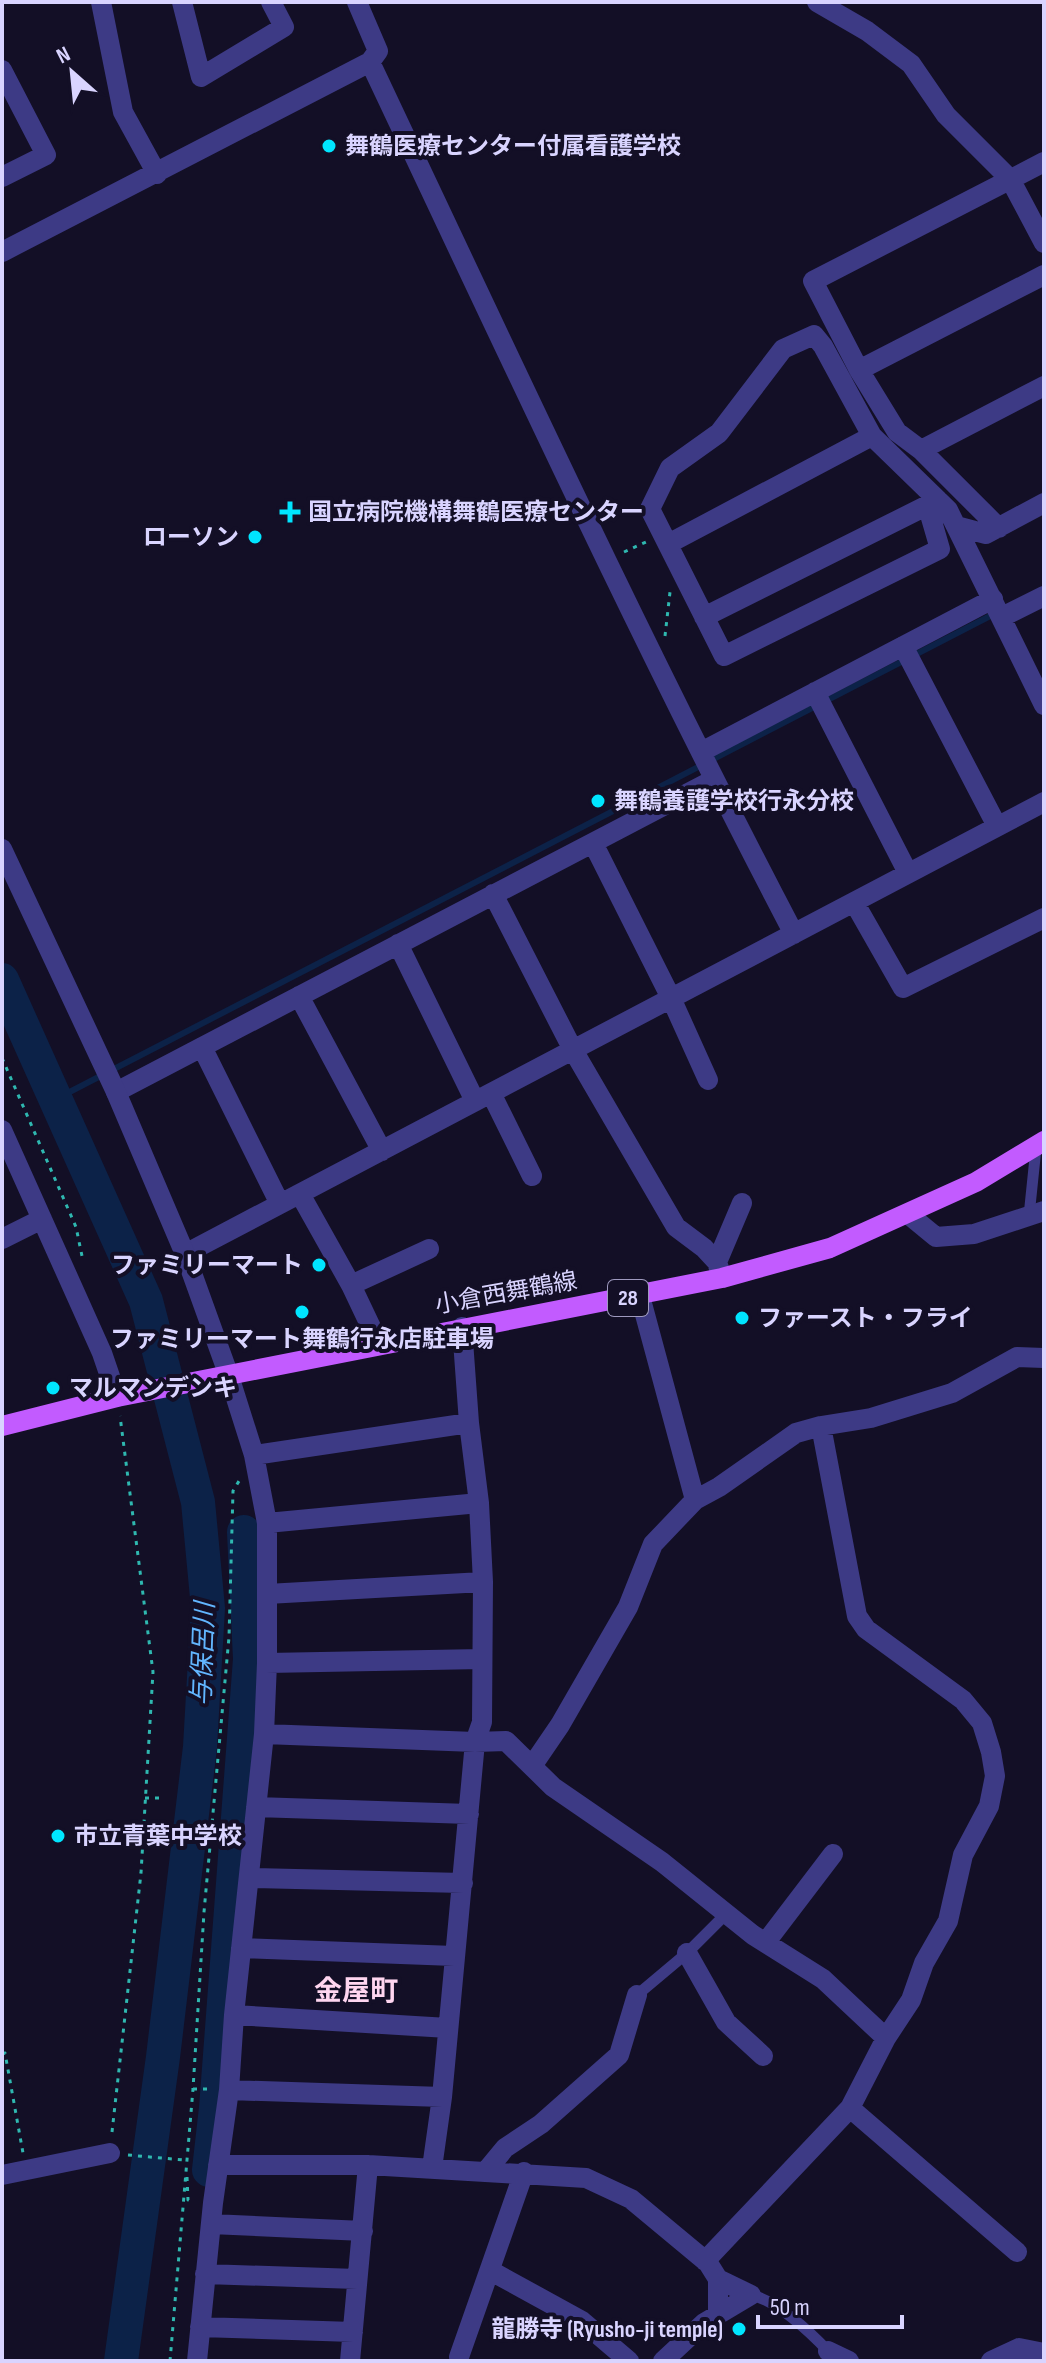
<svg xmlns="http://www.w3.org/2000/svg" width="1046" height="2363" font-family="'Sofia Sans Condensed','Noto Sans JP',sans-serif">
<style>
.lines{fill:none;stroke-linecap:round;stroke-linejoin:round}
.stream{stroke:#0c2248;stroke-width:6}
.river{stroke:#0c2248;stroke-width:34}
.path{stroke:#2fb8b0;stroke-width:3;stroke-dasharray:4 6;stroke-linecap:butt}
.service{stroke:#3d3a85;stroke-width:11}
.minor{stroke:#3d3a85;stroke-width:20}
.tertiary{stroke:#3d3a85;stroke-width:20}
.primary{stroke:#c25bff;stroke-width:20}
.poi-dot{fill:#00e5ff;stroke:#130f26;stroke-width:3}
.labels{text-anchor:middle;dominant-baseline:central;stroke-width:8;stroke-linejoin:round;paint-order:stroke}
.shield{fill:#130f26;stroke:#9e99be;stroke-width:2}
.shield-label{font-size:22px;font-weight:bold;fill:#d9d4ff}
.poi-label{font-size:24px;font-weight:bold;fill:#d9d4ff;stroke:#130f26;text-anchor:start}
.street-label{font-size:24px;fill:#d9d4ff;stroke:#130f26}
.water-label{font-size:26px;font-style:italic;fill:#62b6ff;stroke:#130f26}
.quarter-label{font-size:28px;font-weight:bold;fill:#ffd6f0;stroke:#130f26}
</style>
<rect width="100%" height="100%" fill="#130f26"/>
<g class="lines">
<!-- stream -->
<path class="stream" d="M56 1099 994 614"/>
<!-- river -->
<path class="river" d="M2 980 146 1301 198 1502 208 1608 200 1747 163 2057 121 2361
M209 2170 216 2108 250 1659 244 1532"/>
<!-- path -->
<path class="path" d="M624 552 646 542
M665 636 670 592
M2 1058 76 1227 82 1256
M145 1798H161
M2 2054 5 2053 23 2153
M193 2089H209
M112 2132 141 1873 153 1672 120 1416
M128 2155 184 2160
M187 2177 188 2200 192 2202
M170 2361 193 2089 204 1912 229 1637 233 1491 239 1481"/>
<!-- service -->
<path class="service" d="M1029 1216 1036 1148
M637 1995 687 1953 726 1914
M751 2295C776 2300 810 2332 828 2351"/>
<!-- minor -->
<path class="minor" d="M101 2 123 112 157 174
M182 2 201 77 284 27 271 2
M817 2 867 31 911 64 946 115 1010 179 1044 243
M370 62C508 354 644 648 794 934
M2 70 46 155 2 177
M2 252 370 62 378 51 357 2
M859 370 1044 275
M921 450 1044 386
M948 510 931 518 940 549 724 656 650 509 670 468 719 433 783 349 814 335 823 346 872 436 948 510 1044 705
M956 526 986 534 1044 503
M999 528 921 450 897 432 859 370 813 281 1044 162
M668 544 872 436
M704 617 938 500
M1002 617 1044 596
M903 646 997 826
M815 692 908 873
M701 752 993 599
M593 843 671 998 708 1080
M493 894 573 1050 676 1227 704 1248 717 1262 722 1278
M854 902 903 988 1044 918
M398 944 475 1101
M299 996 382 1151
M202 1047 280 1204
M116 1092 713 780
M491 1093 532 1176
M2 1130 102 1353 117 1397
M300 1194 351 1285 379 1344
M908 1214 936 1237 974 1234 1044 1211
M2 1239 42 1219
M185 1254 1044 802
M717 1262 742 1203
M351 1285 429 1249
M640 1296 695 1500
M254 1455 469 1423
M267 1523 479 1503
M267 1594 483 1582
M267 1663 482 1659
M264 1734 475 1742 506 1741 553 1787 662 1862 753 1935 823 1979 886 2038
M532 1766 560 1725 628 1607 653 1544 695 1500 719 1487 796 1433 821 1426
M256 1807 469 1814
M249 1878 463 1883
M766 1942 833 1854
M241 1948 454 1956
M687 1953 726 2022 763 2056
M234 2015 448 2028
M229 2090 442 2097
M850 2108 1017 2252
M218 2165H368L586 2178 631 2199 708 2263 718 2279
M432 2168 442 2097 475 1742 482 1722 483 1582 479 1503 469 1423 462 1327
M486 2171 505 2148 541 2124 619 2055 637 1995
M2 2175 110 2153
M211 2224 363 2231
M705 2261 850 2108 886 2038 911 2000 924 1963 948 1921 963 1855 989 1806 995 1776 991 1752 982 1723 963 1700 866 1629 857 1616 821 1426 871 1418 952 1393 1017 1357 1044 1358
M491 2271 582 2321 629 2361
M205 2274 357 2279
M200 2327 353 2332
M828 2351 849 2361
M459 2357 524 2172
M197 2361 213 2203 229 2090 234 2015 264 1734 267 1663V1523L254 1455 229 1376
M350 2361 368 2165
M663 2361 704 2323 751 2295 718 2279V2313
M991 2361 1019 2348 1044 2353"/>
<!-- tertiary -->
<path class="tertiary" d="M2 849 116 1092 185 1254 229 1376"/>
<!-- primary -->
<path class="primary" d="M2 1426 117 1397 722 1278 830 1248 976 1182 1044 1141"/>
</g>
<!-- markers -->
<g class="poi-dot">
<circle cx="329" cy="146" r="8"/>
<path d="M286 500h8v8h8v8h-8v8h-8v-8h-8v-8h8z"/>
<circle cx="255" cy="537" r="8"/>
<circle cx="598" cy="801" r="8"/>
<circle cx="319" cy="1265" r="8"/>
<circle cx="302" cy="1312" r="8"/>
<circle cx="742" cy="1318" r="8"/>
<circle cx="53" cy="1388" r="8"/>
<circle cx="58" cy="1836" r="8"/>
<circle cx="739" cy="2329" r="8"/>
</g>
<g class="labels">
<!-- shield labels -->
<rect class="shield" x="608" y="1280" width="40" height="36" rx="6"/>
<g class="shield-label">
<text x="628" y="1298">28</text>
</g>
<!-- poi labels -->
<g class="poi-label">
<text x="345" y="146">舞鶴医療センター付属看護学校</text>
<text x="308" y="512">国立病院機構舞鶴医療センター</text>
<text x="239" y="537" text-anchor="end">ローソン</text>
<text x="614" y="801">舞鶴養護学校行永分校</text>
<text x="303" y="1265" text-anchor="end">ファミリーマート</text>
<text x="758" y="1318">ファースト・フライ</text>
<text x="302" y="1339" text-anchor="middle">ファミリーマート舞鶴行永店駐車場</text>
<text x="69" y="1388">マルマンデンキ</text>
<text x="74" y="1836">市立青葉中学校</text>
<text x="723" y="2329" text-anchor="end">龍勝寺 (Ryusho-ji temple)</text>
</g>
<!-- street labels -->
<g class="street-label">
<text transform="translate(506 1293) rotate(-10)">小倉西舞鶴線</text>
</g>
<!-- water labels -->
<g class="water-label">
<text transform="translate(204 1654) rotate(-88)">与保呂川</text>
</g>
<!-- quarter labels -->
<g class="quarter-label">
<text x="356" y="1991">金屋町</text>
</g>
</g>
<!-- border -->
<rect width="1046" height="2363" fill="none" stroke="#d9d4ff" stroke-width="8"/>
<!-- north arrow -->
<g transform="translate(72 72) rotate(333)" stroke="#130f26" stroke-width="6" paint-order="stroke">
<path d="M0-6L14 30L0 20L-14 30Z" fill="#d9d4ff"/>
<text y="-12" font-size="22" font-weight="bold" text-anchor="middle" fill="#d9d4ff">N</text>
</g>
<!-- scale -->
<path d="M758 2315v12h144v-12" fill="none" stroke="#d9d4ff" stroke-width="4"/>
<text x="770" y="2315" font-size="24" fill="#d9d4ff" stroke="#130f26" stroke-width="6" paint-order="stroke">50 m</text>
</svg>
